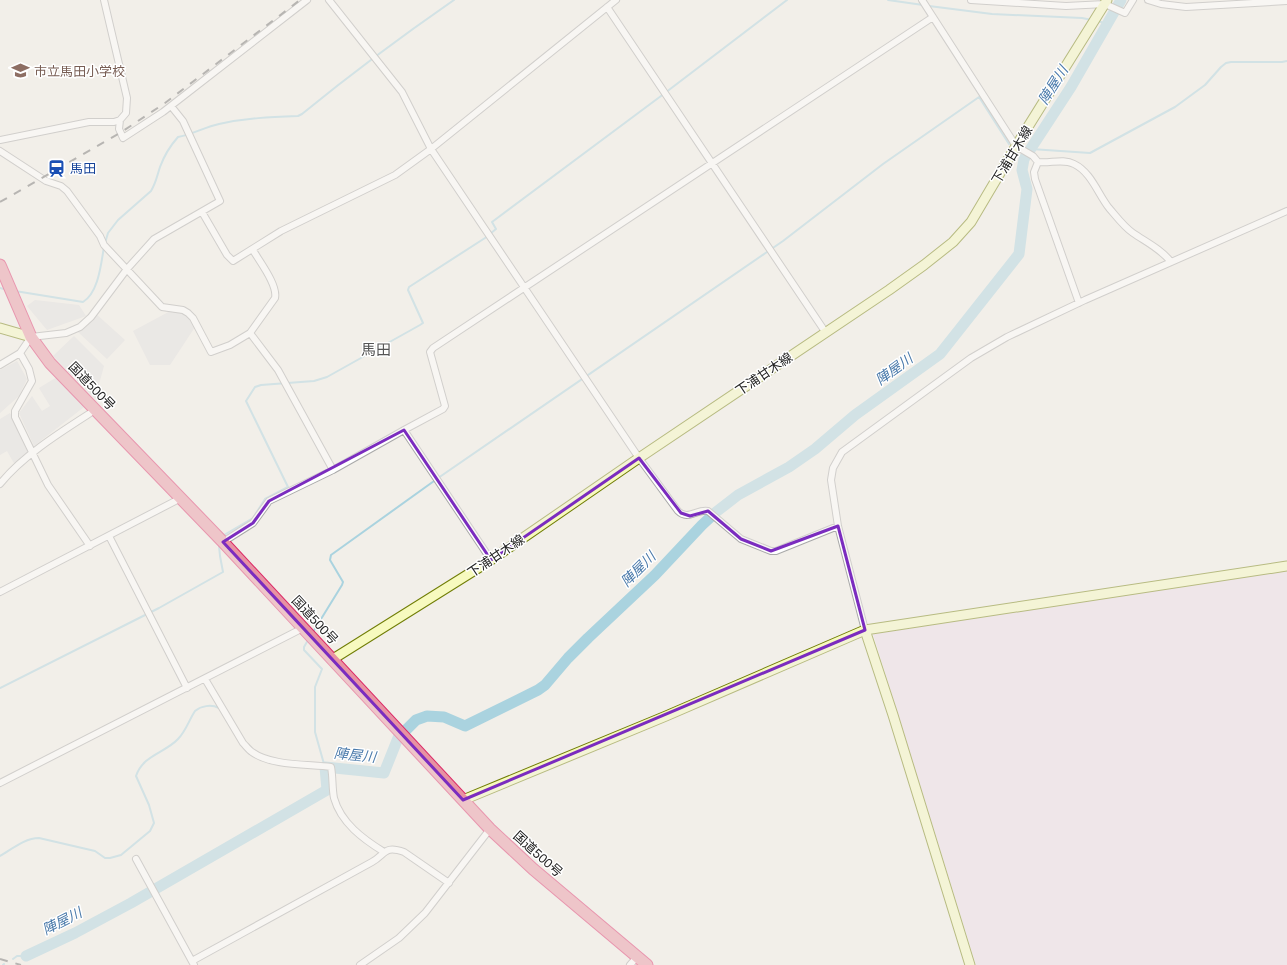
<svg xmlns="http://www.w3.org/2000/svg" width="1287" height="965" font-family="Arial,'Noto Sans JP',sans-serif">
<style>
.residential{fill:#e0dfdf}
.industrial{fill:#ebdbe8}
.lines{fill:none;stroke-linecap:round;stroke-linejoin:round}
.stream{stroke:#aad3df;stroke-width:2}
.river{stroke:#aad3df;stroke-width:11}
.street-casing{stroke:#a9a9a9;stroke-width:8}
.secondary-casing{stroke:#707d05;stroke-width:11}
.highway-casing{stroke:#dc2a67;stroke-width:13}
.street{stroke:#fff;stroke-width:6}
.secondary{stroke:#f7fabf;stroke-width:9}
.highway{stroke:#e892a2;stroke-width:11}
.rail{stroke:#707070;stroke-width:2;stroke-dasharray:8 8;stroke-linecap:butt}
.marked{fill:none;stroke:#7b2cbf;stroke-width:3;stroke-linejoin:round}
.labels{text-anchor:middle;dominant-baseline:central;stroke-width:3;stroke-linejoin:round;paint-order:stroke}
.education-label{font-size:13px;fill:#785e54;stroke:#fff;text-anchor:start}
.street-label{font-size:13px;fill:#222;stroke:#fff}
.transit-label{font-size:13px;fill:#164399;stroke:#fff;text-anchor:start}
.water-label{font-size:14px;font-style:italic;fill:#4a7aab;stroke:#fff}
.quarter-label{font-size:15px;fill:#555;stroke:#fff}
</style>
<rect width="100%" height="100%" fill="#f2efe9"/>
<!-- residential -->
<path class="residential" d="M35 300 79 305 86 316 47 330 27 306Z
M174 309 184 313 195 327 170 365H150L133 331Z
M95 313 125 340 107 359 78 332Z
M74 336 104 366 95 399 53 356Z
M17 361 27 379 19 396 0 413V370Z
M62 374 84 407 34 446 19 413 32 396 42 411 50 406 39 388Z
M10 413 34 453 15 465 7 451 0 455V419Z"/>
<!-- industrial -->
<path class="industrial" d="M1287 570V965H976L873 634Z"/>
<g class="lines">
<!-- stream -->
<path class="stream" d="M888 0 923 5
M929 6 992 14 1082 18 1092 20
M1098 21 1107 24
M1031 149 1090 153 1175 107 1205 85 1221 67 1226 63 1231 62H1282L1287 61
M1019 155 1024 159
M105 243 108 233 118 220 151 191C156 183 157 176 160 167 164 156 170 146 178 137 191 135 205 127 219 124 246 118 270 117 298 116L302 114C351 74 402 36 454 0
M0 288 7 290
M15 291 83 302C99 292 101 263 104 247
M224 535 253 518 265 499 288 487 246 401 255 387 261 385 314 381 327 377 420 325 423 323 408 290 409 287 485 238 496 229 492 222 661 96 787 0
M313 632 342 585 343 582 330 560 331 555 441 476 783 241 883 164 979 97 1009 144
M308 640 304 647V650L322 669 315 687V732L324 764
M0 688 159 608 223 572 220 556 219 546
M0 856C12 849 25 838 39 838L95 851 105 858H110L121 855 150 831 154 823 149 805 136 776C143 755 165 753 178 739 186 731 189 720 195 711 201 706 211 704 219 708
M13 959 17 956H26
M3 965 4 964"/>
<!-- river -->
<path class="river" d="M26 956 75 933 131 903 327 790 325 767 384 773 398 738 416 720 427 716 444 717 465 726 538 690 545 685 568 658 588 638 655 575 702 525 716 512 738 495 789 467 815 449 855 415 940 354 1019 254 1027 189 1022 170 1024 159 1071 87 1121 0"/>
<defs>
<path id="street" d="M329 0 402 92 431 149 639 458 678 511C688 521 696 509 708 511L741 539 771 551H776L838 526
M922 0 1016 146 1033 156 1038 162C1049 164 1063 158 1074 164 1091 172 1098 194 1109 208 1116 216 1124 227 1133 233 1146 242 1161 249 1171 262
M971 0 1066 6 1105 4 1125 13 1133 0
M1148 0 1161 4 1186 7 1287 1
M607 7 826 333
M120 120 119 129 123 138 163 112 307 0
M0 140 89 122H114L120 120 126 113 127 98 104 0
M0 151 46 181 61 186 67 191 100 236 104 245 162 307 183 310 188 313 193 318 211 352 230 345 250 333 275 298C278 285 259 261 253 250
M1038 162 1034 172 1035 179 1079 303
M202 212 227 255 233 261 281 231 395 175 431 149 616 0
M250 333 278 370 333 470
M20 353 29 369 32 381 15 411V417L48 485 90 546
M0 365 20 353 31 337 66 333 80 327 91 317 127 269 154 239 220 201 183 121 171 106
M404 430 491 560
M0 484C23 455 64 430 95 410
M109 536 187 688
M223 542 253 523 269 501 333 470 404 430 443 409 445 406 430 352 433 348 933 17
M0 592 181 498
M865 630 838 526 831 480 833 468 842 452 971 358 1007 337 1085 300 1287 211
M205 679 243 743C246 746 249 750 252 752 271 766 308 764 331 767 333 777 332 788 334 798 341 823 363 839 384 852
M0 783 303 628
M136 859 194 965
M192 961 372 862C386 854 384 845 404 852L449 883
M360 965 399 938 425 913 490 829
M630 965 637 957"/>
<path id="secondary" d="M0 328 31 337
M865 630 893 715 970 965
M333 659 491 560 639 458 889 290 924 265 953 242 971 222 1016 146 1107 0
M463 800 666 716 865 630 1287 566"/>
<path id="highway" d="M0 265 31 337 50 363 223 542 490 829 533 869 647 965"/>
</defs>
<!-- street casing -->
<use href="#street" class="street-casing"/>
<!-- secondary casing -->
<use href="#secondary" class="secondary-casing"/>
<!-- highway casing -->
<use href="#highway" class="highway-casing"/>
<!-- street -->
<use href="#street" class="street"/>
<!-- secondary -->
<use href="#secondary" class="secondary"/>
<!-- highway -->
<use href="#highway" class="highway"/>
<!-- rail -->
<path class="rail" d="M0 202 120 133 165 103 300 0
M0 959 21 965"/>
</g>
<!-- marked area -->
<path d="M0 0H1287V965H0ZM404 430 491 560 639 458 681 513 690 516 708 511 741 539 771 551 838 526 865 630 463 800 223 542 253 523 269 501Z" fill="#f2efe9" fill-opacity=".55" fill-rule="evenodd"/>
<path class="marked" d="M404 430 491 560 639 458 681 513 690 516 708 511 741 539 771 551 838 526 865 630 463 800 223 542 253 523 269 501Z"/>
<!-- icons -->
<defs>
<symbol id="school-bare" viewBox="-9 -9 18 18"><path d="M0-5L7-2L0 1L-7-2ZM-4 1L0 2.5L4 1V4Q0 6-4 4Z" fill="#8d6e63" stroke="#fff" stroke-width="2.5" paint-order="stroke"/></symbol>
<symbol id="station-bare" viewBox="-9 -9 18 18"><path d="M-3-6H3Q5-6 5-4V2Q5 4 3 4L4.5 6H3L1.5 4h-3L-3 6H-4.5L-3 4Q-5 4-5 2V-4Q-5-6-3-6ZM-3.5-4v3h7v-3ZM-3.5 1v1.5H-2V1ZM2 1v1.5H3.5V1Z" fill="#1a4fb4" stroke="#fff" stroke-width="2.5" paint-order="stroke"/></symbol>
</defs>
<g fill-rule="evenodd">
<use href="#school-bare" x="8" y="58" width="25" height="25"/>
<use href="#station-bare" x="44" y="156" width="25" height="25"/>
</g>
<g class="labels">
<!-- education labels -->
<g class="education-label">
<text x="34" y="71">市立馬田小学校</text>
</g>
<!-- street labels -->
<g class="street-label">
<text transform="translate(1012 155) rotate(-59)">下浦甘木線</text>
<text transform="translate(764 374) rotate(-34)">下浦甘木線</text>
<text transform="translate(92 386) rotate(46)">国道500号</text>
<text transform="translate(496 556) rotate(-34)">下浦甘木線</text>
<text transform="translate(315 620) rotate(47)">国道500号</text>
<text transform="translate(538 854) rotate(42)">国道500号</text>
</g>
<!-- transit labels -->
<g class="transit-label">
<text x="70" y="168">馬田</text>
</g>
<!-- water labels -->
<g class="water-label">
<text transform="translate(1053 85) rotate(-58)">陣屋川</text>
<text transform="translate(894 369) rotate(-36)">陣屋川</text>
<text transform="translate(638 569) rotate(-45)">陣屋川</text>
<text transform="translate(355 755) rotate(6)">陣屋川</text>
<text transform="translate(62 921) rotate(-27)">陣屋川</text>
</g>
<!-- quarter labels -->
<g class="quarter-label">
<text x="376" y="349">馬田</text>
</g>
</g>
</svg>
